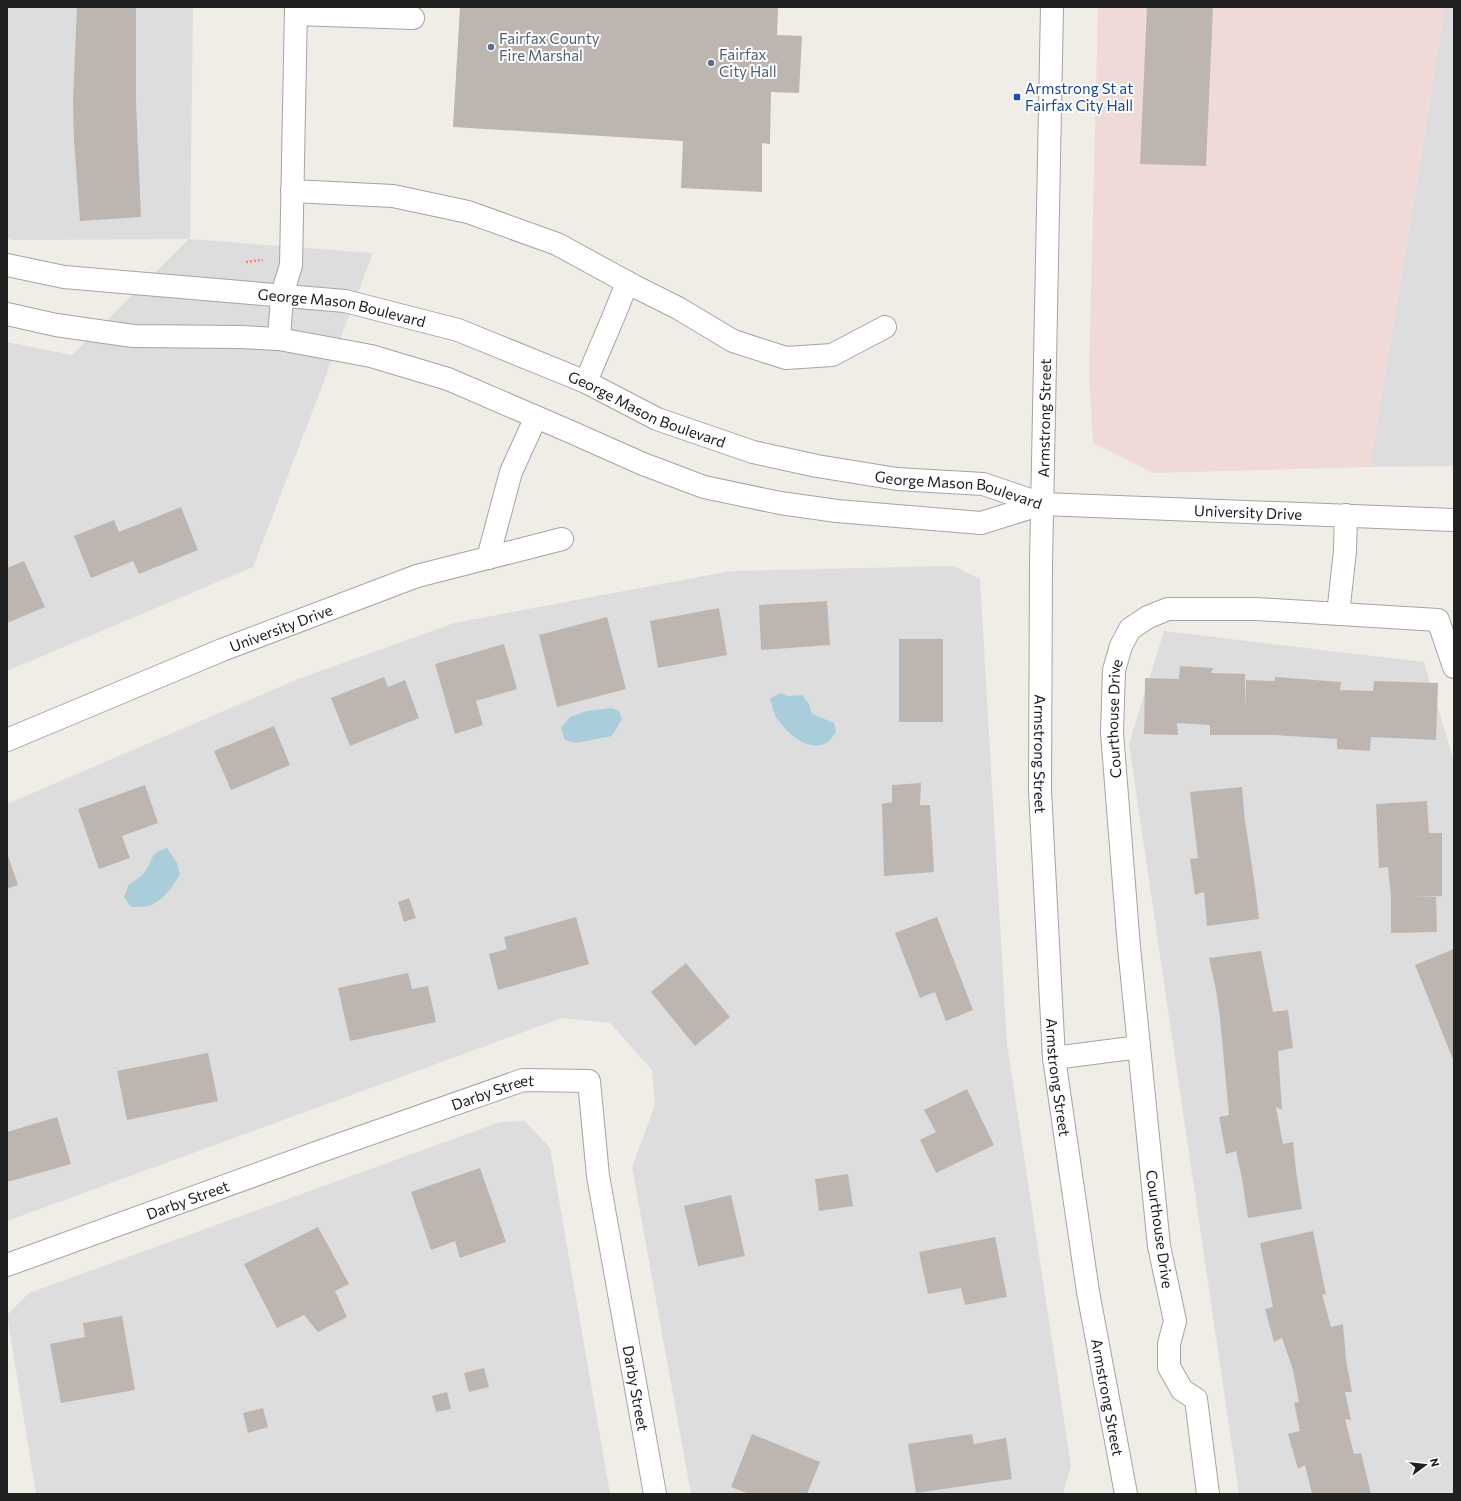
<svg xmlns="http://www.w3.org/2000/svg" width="1461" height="1501" font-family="Commissioner,sans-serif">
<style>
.residential{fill:#dedddd}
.commercial{fill:#f0dad7}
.water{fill:#aacddb}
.building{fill:#bdb6b0}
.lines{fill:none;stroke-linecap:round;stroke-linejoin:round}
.minor-casing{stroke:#a4a4a4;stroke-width:24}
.path{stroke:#f38975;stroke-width:2.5;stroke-dasharray:2 2;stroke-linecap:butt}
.minor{stroke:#fff;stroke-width:22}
.service-dot{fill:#5c6f8a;stroke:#fff;stroke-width:1.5}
.transit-dot{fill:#1a4fb4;stroke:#fff;stroke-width:1.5}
.labels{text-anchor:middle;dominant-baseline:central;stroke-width:4;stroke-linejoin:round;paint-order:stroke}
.service-label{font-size:15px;fill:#4e5e75;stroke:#fff;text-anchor:start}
.transit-label{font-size:15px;fill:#164399;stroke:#fff;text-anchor:start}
.street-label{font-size:15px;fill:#202020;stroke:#fff}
</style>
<rect width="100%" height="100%" fill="#f0ede7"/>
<!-- residential -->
<path class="residential" d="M7 7H193L190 239 373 253 253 567 7 671V342L72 355 189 239 12 240 7 238Z
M1445 7H1454V466L1370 467Z
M954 566 980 579 1007 1044 1071 1466 1063 1494H691L632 1167 655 1105 652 1070 610 1023 562 1018 7 1221V804L298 679 454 623 731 571Z
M1164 631 1424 662 1454 761V1494H1239L1129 744Z
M525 1121 550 1148 610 1494H36L7 1315 29 1293 500 1122Z"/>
<!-- commercial -->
<path class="commercial" d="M1098 7H1445L1370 467 1153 473 1093 443 1089 374Z"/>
<!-- water -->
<path class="water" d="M780 693 788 696 802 695 809 704 812 714 834 723 836 732C833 735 831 740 828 742 808 754 786 732 776 717 773 711 772 704 770 699Z
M611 708 619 711 622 719 612 736 576 743 565 740 561 728 570 717 587 711Z
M167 848 177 863 180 874C173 886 165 899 151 905 145 907 137 907 131 907L124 897 129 884C134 881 140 878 144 873 154 860 148 854 167 848Z"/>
<!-- building -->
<path class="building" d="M77 7H136V103L141 217 80 221 74 141 73 100Z
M460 7H778L777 35 802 36 799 93 771 92 770 144 762 143V192L681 188 683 141 453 127Z
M1147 7H1213L1206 166 1140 164Z
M181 507 198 550 139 574 133 561 91 578 74 536 114 520 119 532Z
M24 561 45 607 7 623V568Z
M827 601 830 645 761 650 759 605Z
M719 608 727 655 658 668 650 621Z
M607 617 626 689 557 707 539 635Z
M899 639H943V722H899Z
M504 644 517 689 476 701 483 725 455 734 435 664Z
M1180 666 1213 668 1211 673 1245 674V710L1246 680 1275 681V677L1341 682 1340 690 1373 691 1374 681 1438 683 1436 740 1371 737 1370 751 1337 749V739L1274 735H1210V725L1177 723 1178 735 1144 734 1145 678 1179 679Z
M384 677 388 687 405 680 419 718 350 746 331 698Z
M274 726 290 765 231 790 214 751Z
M921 783 920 805H930L934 872 884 876 882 804 892 802V785Z
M145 785 158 823 122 836 130 858 99 869 78 809Z
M1242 787 1245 821 1255 886 1259 919 1207 926 1204 892 1195 895 1190 859 1198 858 1190 792Z
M1427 801 1429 833H1442V896L1416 897H1436L1437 932 1391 933V898L1388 867 1379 868 1376 804Z
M7 853 18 885 7 889Z
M409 898 416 918 404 922 398 902Z
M576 917 589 964 498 990 489 954 507 949 504 937Z
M937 917 973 1010 946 1021 935 992 920 998 895 933Z
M1454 949V1062L1415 965Z
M1261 951 1273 1012 1288 1010 1293 1048 1278 1051 1282 1110 1276 1107 1283 1144 1293 1142 1296 1171 1302 1209 1248 1218 1242 1179 1236 1151 1226 1154 1219 1117 1229 1115 1220 1018 1216 990 1209 958Z
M686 963 730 1017 695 1046 651 992Z
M408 973 412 989 428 986 436 1022 350 1041 338 988Z
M208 1053 218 1101 127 1120 117 1071Z
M967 1089 994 1145 936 1173 920 1140 936 1132 924 1110Z
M57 1117 71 1164 7 1182V1132Z
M480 1168 506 1242 460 1258 455 1241 431 1250 411 1192Z
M848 1174 853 1206 819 1211 815 1179Z
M731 1195 745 1256 698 1266 684 1206Z
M318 1227 349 1284 335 1291 347 1317 318 1332 304 1315 277 1328 244 1264Z
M1313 1231 1326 1295 1322 1294 1331 1327 1343 1324 1346 1360 1352 1392H1345L1351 1420 1345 1419 1354 1454 1361 1453 1371 1494H1312L1305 1465 1298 1469 1288 1434 1300 1431 1294 1403 1299 1402 1293 1370 1282 1338 1274 1342 1265 1309 1273 1307 1260 1243Z
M995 1237 1007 1297 965 1305 961 1288 928 1294 919 1252Z
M122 1316 135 1390 61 1403 50 1344 85 1337 83 1323Z
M484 1368 489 1387 469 1392 464 1373Z
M447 1392 451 1409 436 1412 432 1396Z
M263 1408 268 1427 248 1433 243 1413Z
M752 1434 820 1462 807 1494H749L731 1487Z
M972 1434 974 1444 1006 1438 1012 1479 916 1493 908 1444Z"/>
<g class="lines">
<defs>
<g id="minor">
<path id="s1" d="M1052 7 1041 564 1040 791 1054 1058 1088 1292 1126 1494"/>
<path d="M296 14 413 18"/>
<path d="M292 191 393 196 468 212 557 244 634 286 678 308 733 341 786 358 832 355 885 327"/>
<path id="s2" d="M7 265 64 277 345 301 458 330 586 382 657 419 753 452 817 466 897 479 983 484 1042 504 1454 520"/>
<path d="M7 314 56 325 133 336 240 337 279 339 371 356 448 379 571 432 643 464 704 487 780 503 837 511 981 523 1042 504"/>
<path d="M279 339 282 295 291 265 296 7"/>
<path d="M586 382C599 349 615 316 627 282"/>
<path d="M488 558 511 472 536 417"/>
<path d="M1338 614 1345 551 1346 515"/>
<path id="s3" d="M7 740 222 650 417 576 562 539"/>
<path d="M1054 1058 1139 1047"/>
<path id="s4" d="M7 1265 324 1150 523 1080 589 1081 598 1176 655 1494"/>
<path id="s5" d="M1208 1494 1196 1399 1182 1390 1169 1367V1344L1175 1321 1159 1246 1129 947 1112 733 1114 670 1121 646 1130 629 1148 617 1168 609H1256L1438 620 1454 667"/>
</g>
</defs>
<!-- minor casing -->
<use href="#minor" class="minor-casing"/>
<!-- path -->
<path class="path" d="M246 262 263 260"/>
<!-- minor -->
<use href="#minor" class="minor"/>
</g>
<!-- markers -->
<g class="service-dot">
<circle cx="491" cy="47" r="4"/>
<circle cx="711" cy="63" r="4"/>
</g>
<rect class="transit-dot" x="1013" y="93" width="8" height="8" rx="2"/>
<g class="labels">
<!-- service labels -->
<g class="service-label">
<text x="499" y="38">Fairfax County<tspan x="499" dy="17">Fire Marshal</tspan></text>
<text x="719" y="54">Fairfax<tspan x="719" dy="17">City Hall</tspan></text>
</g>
<!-- transit labels -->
<g class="transit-label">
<text x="1025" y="88">Armstrong St at<tspan x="1025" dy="17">Fairfax City Hall</tspan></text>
</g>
<!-- street labels -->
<g class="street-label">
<text stroke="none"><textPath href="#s2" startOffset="338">George Mason Boulevard</textPath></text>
<text stroke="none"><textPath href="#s2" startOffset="662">George Mason Boulevard</textPath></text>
<text transform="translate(1044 418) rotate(-89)">Armstrong Street</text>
<text stroke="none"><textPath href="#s2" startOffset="986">George Mason Boulevard</textPath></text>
<text stroke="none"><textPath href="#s2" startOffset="1278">University Drive</textPath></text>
<text stroke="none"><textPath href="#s3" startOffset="296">University Drive</textPath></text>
<text stroke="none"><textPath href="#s5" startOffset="792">Courthouse Drive</textPath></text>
<text stroke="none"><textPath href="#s1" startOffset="747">Armstrong Street</textPath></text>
<text stroke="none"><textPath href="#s1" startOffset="1071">Armstrong Street</textPath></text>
<text stroke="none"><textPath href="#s4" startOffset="516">Darby Street</textPath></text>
<text stroke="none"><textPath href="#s4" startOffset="192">Darby Street</textPath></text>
<text transform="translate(1160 1229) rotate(82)">Courthouse Drive</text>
<text stroke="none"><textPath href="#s4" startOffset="925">Darby Street</textPath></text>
<text stroke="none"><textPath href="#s1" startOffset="1395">Armstrong Street</textPath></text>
</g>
</g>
<!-- border -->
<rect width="1461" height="1501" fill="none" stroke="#202020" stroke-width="16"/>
<!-- north arrow -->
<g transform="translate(1425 1465) rotate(75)" stroke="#ffffff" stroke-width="3" paint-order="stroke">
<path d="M0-3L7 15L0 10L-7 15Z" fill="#202020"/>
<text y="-6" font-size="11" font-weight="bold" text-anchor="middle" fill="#202020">N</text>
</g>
</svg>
